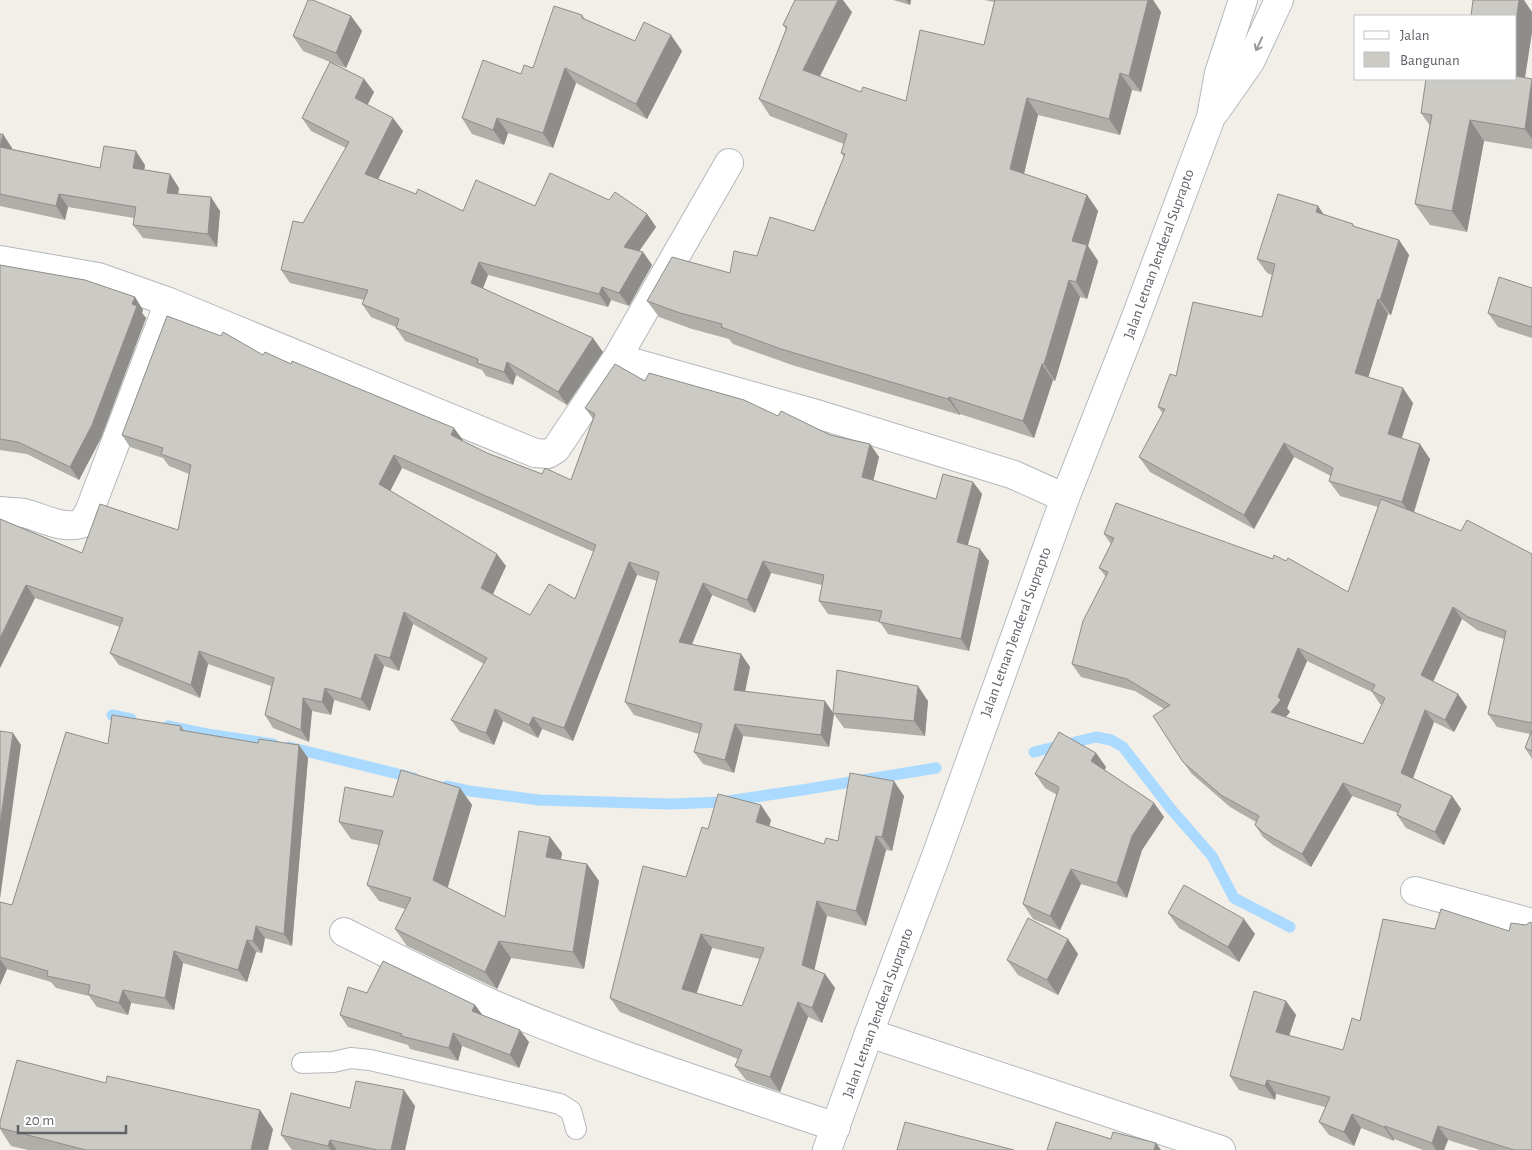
<svg xmlns="http://www.w3.org/2000/svg" width="1532" height="1150" font-family="'Alegreya Sans',sans-serif">
<style>
.lines{fill:none;stroke-linecap:round;stroke-linejoin:round}
.stream{stroke:#aadaff;stroke-width:11}
.service-casing{stroke:#b5b8bc;stroke-width:22}
.minor-casing{stroke:#b5b8bc;stroke-width:30}
.secondary-casing{stroke:#b6babf;stroke-width:30}
.service{stroke:#fff;stroke-width:20}
.minor{stroke:#fff;stroke-width:28}
.secondary{stroke:#fff;stroke-width:28}
.wall{fill:#afaea9;fill-rule:evenodd}
.shaded-wall{fill:#8f8d8a}
.building{fill:#cccac5;stroke:#8f8d8a;fill-rule:evenodd}
.oneway{stroke:#979a9d}
.labels{text-anchor:middle;dominant-baseline:central;stroke-width:5;stroke-linejoin:round;paint-order:stroke}
.street-label{font-size:15px;fill:#5f6368;stroke:#fff}
</style>
<rect width="100%" height="100%" fill="#f1efe8"/>
<g class="lines">
<!-- stream -->
<path class="stream" d="M112 715 131 719
M168 726 207 734 273 744
M289 747 414 778
M1034 752 1096 737 1111 740 1123 747 1171 809 1212 856 1234 898 1290 927
M447 786 470 791 539 800 670 804 721 802 802 790 936 768"/>
<defs>
<path id="service" d="M302 1063 333 1062 351 1058 370 1060 560 1104 571 1111 576 1129"/>
<path id="minor" d="M0 260 98 277 169 302 535 453 548 454 556 449 617 358 820 415 1014 475 1065 498
M617 358 729 163
M0 511C8 512 16 512 24 513 43 518 61 529 81 524L89 512 169 302
M1415 891 1532 923
M344 932C392 956 441 981 490 1003 603 1051 720 1088 836 1127
M869 1033 1221 1150"/>
<path id="secondary" d="M1215 112 1250 62 1279 0
M827 1150 869 1033 936 856 1065 498 1131 330 1211 117 1219 73 1243 0"/>
</defs>
<!-- service casing -->
<use href="#service" class="service-casing"/>
<!-- minor casing -->
<use href="#minor" class="minor-casing"/>
<!-- secondary casing -->
<use href="#secondary" class="secondary-casing"/>
<!-- service -->
<use href="#service" class="service"/>
<!-- minor -->
<use href="#minor" class="minor"/>
<!-- secondary -->
<use href="#secondary" class="secondary"/>
</g>
<!-- wall -->
<path class="wall" d="M893 0H911L910 5Z
M984 0H1153L1161 12 1141 92 1132 90 1120 135 1038 115 1024 174 1087 195 1098 211 1088 246 1098 261 1087 299 1080 297 1055 381 1053 380 1034 438 960 414V415L792 365 733 344 729 339 692 329 659 317 647 301 730 273 757 256 814 231 844 157 841 153 844 144 770 116 759 99 786 29 783 25 852 12 820 76 861 92 906 101 984 45 994 2Z
M582 15 585 19 635 41 682 51 647 119 576 83 553 148 508 133 504 145 472 134 462 118 521 74 533 68Z
M351 16 362 31 346 68 330 62 364 79 374 92 367 105 403 131 378 179 416 194 463 211 609 200 647 214 656 227 639 251 643 252 652 265 629 306 611 300 608 307 488 275 483 288 603 352 567 405 516 375 513 385 486 376 482 370 405 341 396 328V327L371 317 362 304 364 300 290 283 281 270 303 223 346 148 311 131 302 118 330 62 303 51 293 36Z
M1532 32 1525 78 1532 79V149L1484 141 1467 232 1430 225 1415 204 1430 126 1421 113 1516 79Z
M0 134 12 148V149L100 168 145 165 144 170 179 188 178 194 220 211 217 247 143 238 133 225 134 218 68 207 65 220 0 206Z
M1318 206 1323 214 1356 227 1399 240 1409 255 1391 315 1388 314 1368 377 1413 403 1402 438 1430 459 1414 513 1461 531 1532 554V759L1525 748 1530 734 1497 727 1488 714 1504 639 1477 630 1462 619 1433 682 1458 694 1467 707 1454 732 1434 722 1413 778 1452 796 1461 809 1444 845 1406 828 1397 815 1398 813 1352 796 1311 867 1273 845 1263 837 1255 825 1256 822 1230 807 1192 774 1183 762 1164 709 1135 691 1081 677 1072 664 1106 577 1099 568 1111 544 1104 534 1273 559 1286 561 1348 592 1378 507 1340 496 1329 481 1331 476 1294 457 1254 529 1150 472 1139 457 1163 414 1158 407 1176 376 1262 317 1272 275 1267 273 1257 259ZM1307 661 1372 692 1380 704H1382L1363 744 1286 717 1290 712 1287 708Z
M0 265 135 297 143 310 142 313 146 318 101 438 79 480 27 454 0 450Z
M1532 288V338L1498 327 1488 313Z
M263 355 291 364 463 440 462 441 487 453 542 474 571 480 593 419 585 408 645 381 778 416 830 435 870 444 879 457 873 481 936 499 973 482 982 494 968 545 989 561 969 651 888 634 880 622 828 614 819 601 822 585 771 573 755 613 712 595 692 644 741 654 750 667 745 691 833 713 928 701 925 736 844 728 834 714 829 747 743 736 734 773 703 764 694 752 699 734 634 715 625 702 657 581 637 575 573 741 542 729 538 738 503 721 494 745 460 732 451 720 484 664 413 624 399 671 384 666 370 711 334 700 331 715 312 711 309 742 273 728 265 715 271 686 208 664 200 698 119 665 110 653 120 627 35 598 0 668V519L82 553 178 530 189 474 169 466 163 458 130 447 122 435ZM402 468 594 552 575 599 530 615 493 594 506 566 390 491Z
M181 726 185 731 258 743 299 745 308 758 292 946 265 938 262 953 256 952 247 982 183 963 174 1010 131 1003 128 1015 97 1007 89 996 56 988 51 982 7 969 0 985V902L12 905 108 744Z
M1096 753 1106 767 1105 770 1154 803 1164 817 1142 850 1127 898 1081 884 1060 930 1033 919 1023 904 1057 795 1045 788 1035 774Z
M460 788 472 805 447 888 505 917 550 837 562 853 561 860 587 864 599 881 584 969 511 958 497 989 407 946 395 929 405 909 379 901 367 885 379 845 351 839 339 822 393 797Z
M904 796 892 851 886 850 866 926 827 916 814 970 825 974 835 988 822 1023 808 1017 780 1092 746 1080 735 1066 738 1059 620 1012 610 998 686 877 708 829 771 820 769 826 824 844 838 841ZM712 948 760 959 742 1006 696 993Z
M1168 913 1255 934 1239 962 1179 928Z
M1068 939 1078 954 1058 995 1018 975 1007 960Z
M367 993 475 1005 482 1015 529 1042 519 1068 462 1046 458 1061 410 1049 408 1045 348 1027 340 1015Z
M1286 1001 1296 1015 1289 1035 1532 1150H1480L1448 1140 1444 1150H1423L1394 1139V1141L1361 1128 1354 1146 1329 1135 1319 1122 1325 1107 1276 1094 1275 1100 1239 1090 1230 1076Z
M415 1106 405 1150H292L281 1135 350 1108Z
M0 1122 273 1129 268 1150H28L11 1146 0 1129Z"/>
<!-- shaded-wall -->
<path class="shaded-wall" d="M838 0H843L852 12 815 86 803 70Z
M906 0H911L910 5Z
M1148 0H1153L1161 12 1141 92 1129 76Z
M1519 0H1524L1532 12V32L1522 96 1516 79V21Z
M351 16 362 31 346 68 336 53Z
M671 35 682 51 647 119 636 104Z
M565 68 576 83 553 148 543 133Z
M1120 73 1132 90 1120 135 1109 119Z
M364 79 374 92 364 112 355 98Z
M1532 79V139L1525 129Z
M1027 98 1038 115 1021 186 1010 169Z
M393 118 403 131 374 187 365 174Z
M497 118 508 133 504 145 493 130Z
M1470 120 1484 141 1467 232 1452 211Z
M3 134 12 148 10 160 0 147Z
M136 151 145 165 142 182 133 168Z
M170 174 179 188 176 207 167 193Z
M59 194 68 207 65 220 56 206Z
M1087 195 1098 211 1088 246 1098 261 1087 299 1076 282 1072 241Z
M211 197 220 211 217 247 208 234Z
M1318 206 1328 221 1316 212Z
M647 214 656 227 633 260 624 247Z
M1399 240 1409 255 1391 315 1380 300Z
M643 252 652 265 629 306 619 293Z
M479 262 488 275 480 296 471 283Z
M1069 280 1080 297 1055 381 1044 364Z
M602 287 611 300 608 307 599 294Z
M135 297 143 310 142 313 146 318 101 438 79 480 70 467Z
M1378 299 1388 314 1365 388 1355 373Z
M593 338 603 352 567 405 558 392Z
M507 362 516 375 513 385 504 372Z
M1042 364 1053 380 1034 438 1023 421Z
M1403 388 1413 403 1398 449 1388 434Z
M949 397 960 414V415L948 399Z
M454 428 463 440 460 448 451 435Z
M1284 443 1294 457 1254 529 1244 515Z
M870 444 879 457 871 490 862 477Z
M1420 444 1430 459 1412 517 1402 502Z
M394 455 402 468 387 497 379 484Z
M973 482 982 494 965 554 957 542Z
M980 549 989 561 969 651 961 639Z
M497 554 506 566 490 600 481 588Z
M763 561 771 573 755 613 747 600Z
M629 562 637 575 573 741 564 728Z
M703 583 712 595 688 654 679 642Z
M26 585 35 598 0 668V638Z
M1453 607 1462 619 1430 688 1421 675Z
M404 612 413 624 399 671 390 658Z
M1298 648 1307 661 1287 708 1290 712 1279 724 1271 712 1278 697Z
M199 651 208 664 200 698 191 685Z
M375 654 384 666 370 711 361 699Z
M741 654 750 667 743 702 734 690Z
M918 686 928 701 925 736 914 721Z
M325 688 334 700 331 715 322 702Z
M1458 694 1467 707 1454 732 1445 720Z
M303 698 312 711 309 742 301 730Z
M825 701 834 714 829 747 821 735Z
M495 709 503 721 494 745 486 733Z
M1425 710 1434 722 1410 786 1401 773Z
M533 717 542 729 538 738 529 725Z
M735 724 743 736 734 773 725 760Z
M13 733 21 745 0 899V824Z
M299 745 308 758 292 946 284 934Z
M1096 753 1106 767 1101 775 1091 761Z
M894 781 904 796 892 851 882 837Z
M1343 783 1352 796 1311 867 1302 854Z
M460 788 472 805 445 897 433 880Z
M1452 796 1461 809 1444 845 1435 832Z
M1154 803 1164 817 1142 850 1127 898 1117 883 1132 836Z
M761 805 771 820 766 837 756 822Z
M876 836 886 850 866 926 856 911Z
M550 837 562 853 558 874 546 857Z
M587 864 599 881 584 969 573 952Z
M1071 869 1081 884 1060 930 1050 916Z
M817 901 827 916 812 980 802 965Z
M1244 919 1255 934 1239 962 1228 947Z
M256 926 265 938 262 953 253 941Z
M701 934 712 948 693 1004 682 989Z
M1068 939 1078 954 1058 995 1047 980Z
M247 940 256 952 247 982 238 970Z
M499 941 511 958 497 989 485 972Z
M174 951 183 963 174 1010 165 998Z
M0 959 7 969 0 985Z
M825 974 835 988 822 1023 812 1008Z
M123 990 131 1003 128 1015 119 1003Z
M1286 1001 1296 1015 1286 1045 1276 1032Z
M798 1002 808 1017 780 1092 770 1077Z
M475 1005 484 1017 472 1011Z
M520 1030 529 1042 519 1068 510 1055Z
M453 1033 462 1046 458 1061 449 1048Z
M1267 1080 1276 1094 1275 1100 1265 1086Z
M404 1090 415 1106 405 1150H391Z
M260 1110 273 1129 268 1150H251Z
M1352 1114 1361 1128 1354 1146 1344 1132Z
M1385 1126 1394 1139V1141L1384 1127Z
M1438 1126 1448 1140 1444 1150H1436L1432 1143Z
M330 1140 337 1150H331L328 1146Z
M1156 1143 1161 1150H1154Z"/>
<!-- building -->
<path class="building" d="M308 0H313L351 16 336 53 293 36Z
M795 0H838L803 70 861 92 863 87 906 101 920 30 984 45 995 0H1148L1129 76 1120 73 1109 119 1027 98 1010 169 1087 195 1072 241 1087 245 1076 282 1069 280 1044 364H1042L1023 421 949 397 948 399 781 349 721 327 722 324 680 313 647 301 672 257 730 273 734 251 757 256 770 217 814 231 845 154 841 153 847 134 759 99 787 27 783 25Z
M1473 0H1519L1516 21V16H1471Z
M554 6 582 15V18L635 41 644 22 671 35 636 104 565 68 543 133 497 118 493 130 462 118 483 60 521 74 524 65 533 68Z
M330 62 364 79 355 98 393 118 365 174 416 194 418 189 463 211 476 180 535 206 550 173 609 200 615 192 647 214 624 247 643 252 619 293 602 287 599 294 479 262 471 283 593 338 558 392 507 362 504 372 477 363 478 359 396 328 399 319 362 304 368 290 281 270 293 221 303 223 349 142 302 118Z
M1516 76 1532 79 1525 129 1470 120 1452 211 1415 204 1432 115 1421 113 1426 79H1516Z
M0 134H3L0 147 100 168 104 146 136 151 133 168 170 174 167 193 211 197 208 234 133 225 136 207 59 194 56 206 0 194Z
M1278 194 1318 206 1316 212 1353 224V226L1399 240 1380 300 1378 299 1355 373 1403 388 1388 434 1420 444 1402 502 1329 481 1333 468 1284 443 1244 515 1139 457 1165 409 1158 407 1170 374 1176 376 1193 302 1262 317 1275 264 1257 259Z
M0 265 85 280 135 297 132 304 137 306 92 425 70 467 18 442 0 439Z
M1499 277 1532 288V327L1488 313Z
M167 316 221 336 223 332 263 355 265 352 291 364 292 361 454 428 451 435 487 453 542 474 545 468 571 480 595 414 585 408 615 364 645 381 649 373 744 400 778 416 781 411 830 435 870 444 862 477 936 499 943 474 973 482 957 542 980 549 961 639 879 622 882 611 819 601 824 575 763 561 747 600 703 583 679 642 741 654 734 690 825 701 821 735 735 724 725 760 694 752 702 724 625 702 659 572 629 562 564 728 533 717 529 725 495 709 486 733 451 720 487 658 404 612 390 658 375 654 361 699 325 688 322 702 303 698 301 730 265 715 274 678 199 651 191 685 110 653 123 618 26 585 0 638V519L82 553 100 504 178 530 191 465 161 454 163 448 122 435ZM394 455 596 545 575 599 549 584 530 615 481 588 497 554 379 484Z
M1381 499 1461 531 1467 520 1532 554V723L1488 714 1506 631 1468 617 1453 607 1421 675 1458 694 1445 720 1425 710 1401 773 1452 796 1435 832 1397 815 1401 805 1343 783 1302 854 1264 833 1255 825 1259 816 1221 795 1183 762 1153 716 1170 705 1127 679 1072 664 1083 621 1108 572 1099 568 1114 538 1104 534 1116 503 1273 559 1274 555 1286 561 1288 558 1348 592ZM1298 648 1375 685 1372 691 1385 698 1363 744 1271 712 1281 700 1278 697Z
M837 670 918 686 914 721 833 713Z
M112 715 181 726 180 730 258 743 259 739 299 745 284 934 256 926 253 941 247 940 238 970 174 951 165 998 123 990 119 1003 88 994 90 985 47 976 48 971 0 957V902L12 905 66 732 108 744Z
M1532 730V751L1525 748Z
M0 731 13 733 0 824Z
M1059 732 1096 753 1091 761 1154 803 1132 836 1117 883 1071 869 1050 916 1023 904 1059 787 1035 774Z
M401 770 460 788 433 880 505 917 519 831 550 837 546 857 587 864 573 952 499 941 485 972 395 929 411 898 367 885 383 831 339 822 345 787 393 797Z
M850 773 894 781 882 837 876 836 856 911 817 901 802 965 825 974 812 1008 798 1002 770 1077 735 1066 742 1050 610 998 643 866 686 877 702 827 708 829 718 794 761 805 756 822 824 844 826 838 838 841ZM701 934 764 948 742 1006 682 989Z
M1184 885 1244 919 1228 947 1168 913Z
M1441 909 1509 931 1511 923 1526 925 1530 922 1532 923V1150H1514L1438 1126 1432 1143 1385 1126 1384 1127 1352 1114 1344 1132 1319 1122 1330 1097 1267 1080 1265 1086 1230 1076 1254 991 1286 1001 1276 1032 1343 1050 1352 1018 1360 1021 1383 919 1435 929Z
M1028 918 1068 939 1047 980 1007 960Z
M383 961 475 1005 472 1011 520 1030 510 1055 453 1033 449 1048 401 1036 402 1034 340 1015 348 987 367 993Z
M17 1060 106 1083 107 1076 260 1110 251 1150H86L0 1128V1122Z
M356 1081 404 1090 391 1150H378L330 1140 328 1146 281 1135 291 1093 350 1108Z
M905 1122 1014 1150H897Z
M1056 1122 1111 1139 1113 1132 1156 1143 1154 1150H1047Z"/>
<!-- one-way arrows -->
<defs><path id="oneway-shaft" d="M-6 0H5M1.5-3L5.5 0L1.5 3" fill="none" stroke-width="1.6" stroke-linecap="round" stroke-linejoin="round" transform="scale(1.25)"/></defs>
<use class="oneway" href="#oneway-shaft" transform="translate(1259 44) rotate(115)"/>
<g class="labels">
<!-- street labels -->
<g class="street-label">
<text transform="translate(1159 254) rotate(-70)">Jalan Letnan Jenderal Suprapto</text>
<text transform="translate(1016 632) rotate(-70)">Jalan Letnan Jenderal Suprapto</text>
<text transform="translate(878 1013) rotate(-70)">Jalan Letnan Jenderal Suprapto</text>
</g>
</g>
<!-- legend -->
<rect x="1354" y="15" width="162" height="65" fill="#ffffff" stroke="#bfc1c3"/>
<rect x="1364" y="31" width="25" height="8" fill="#ffffff" stroke="#bfc1c3"/>
<text x="1400" y="40" font-size="15" fill="#5f6368">Jalan</text>
<rect x="1364" y="52" width="25" height="15" fill="#cccac5" stroke="#bfc1c3"/>
<text x="1400" y="65" font-size="15" fill="#5f6368">Bangunan</text>
<!-- scale -->
<path d="M18 1125v8h108v-8" fill="none" stroke="#5f6368" stroke-width="2.5"/>
<text x="25" y="1125" font-size="15" fill="#5f6368" stroke="#ffffff" stroke-width="4" paint-order="stroke">20 m</text>
</svg>
